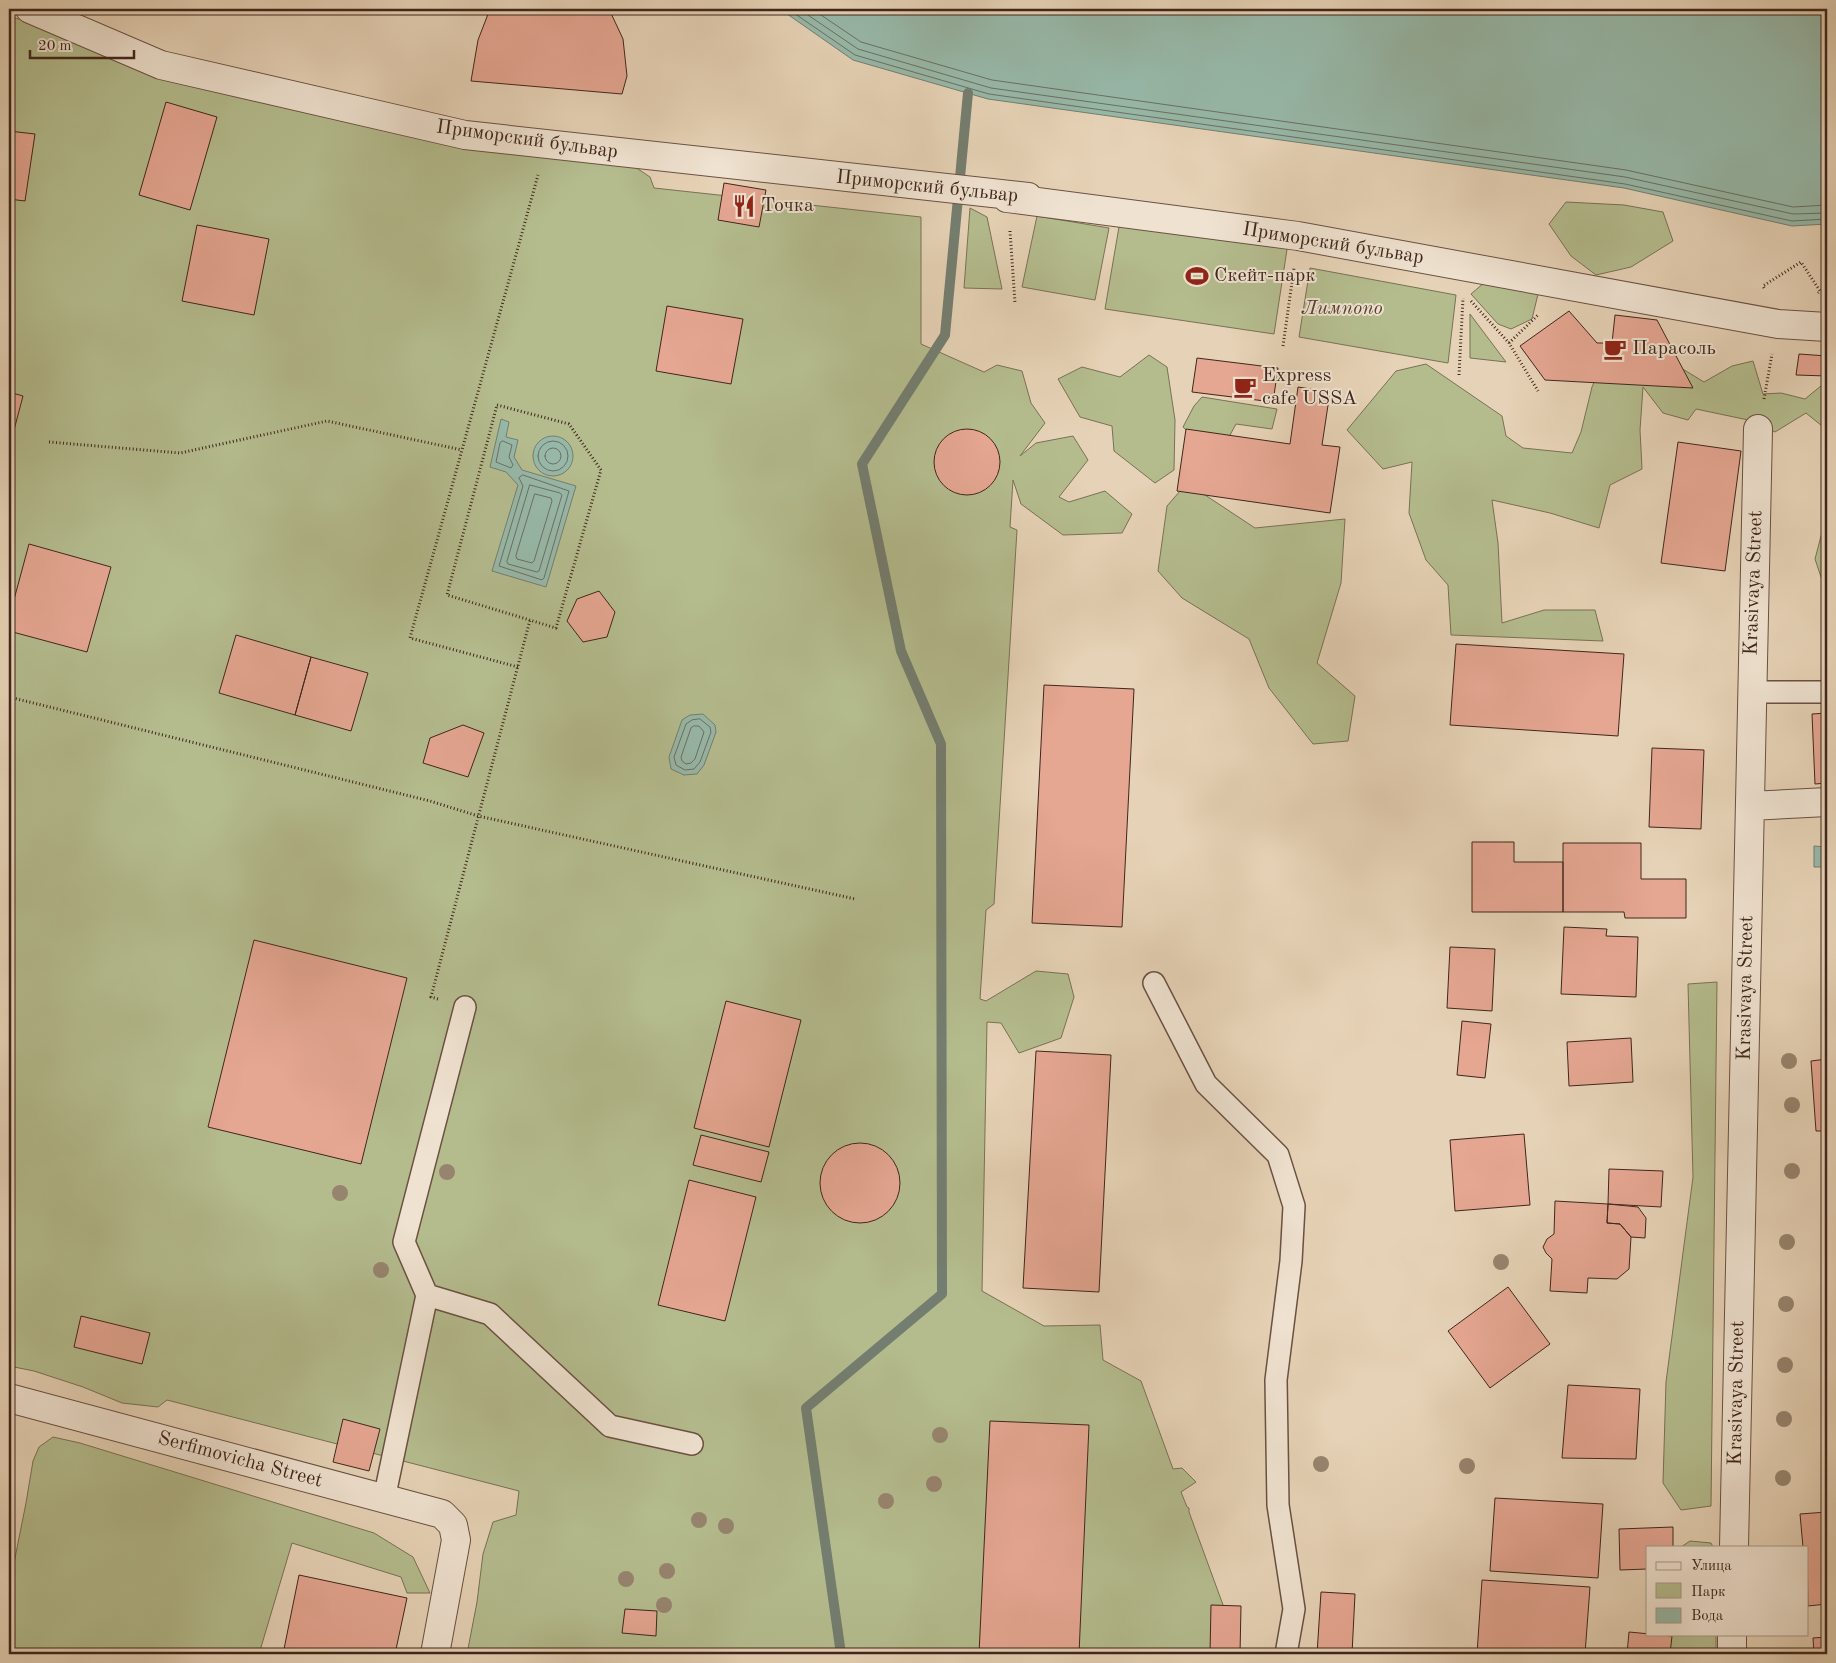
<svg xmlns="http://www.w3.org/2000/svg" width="1836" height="1663" font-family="'Old Standard TT',serif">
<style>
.green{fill:#b4bc8e;stroke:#7a7155}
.water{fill:#97b8a8;stroke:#747e70}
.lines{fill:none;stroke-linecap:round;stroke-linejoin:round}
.shore{stroke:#6c6f62;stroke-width:1}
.stream{stroke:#747e70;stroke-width:10}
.building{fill:#e5a692;stroke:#40261c}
.lane-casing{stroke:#6a5142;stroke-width:24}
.street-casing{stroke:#6a5142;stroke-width:30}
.path{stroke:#40261c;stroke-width:3;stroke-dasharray:1 2.5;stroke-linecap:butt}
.lane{stroke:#efe2d0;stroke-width:21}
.street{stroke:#efe2d0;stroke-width:28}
.tree{fill:#97846e}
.labels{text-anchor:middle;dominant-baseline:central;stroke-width:4;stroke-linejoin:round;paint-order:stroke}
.street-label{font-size:20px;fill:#40261c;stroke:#efe2d0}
.poi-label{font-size:20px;fill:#40261c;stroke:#efe2d0;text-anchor:start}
.park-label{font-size:20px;font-style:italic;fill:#574433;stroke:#efe2d0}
</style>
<rect width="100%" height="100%" fill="#e6d2b6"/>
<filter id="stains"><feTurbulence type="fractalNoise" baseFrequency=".004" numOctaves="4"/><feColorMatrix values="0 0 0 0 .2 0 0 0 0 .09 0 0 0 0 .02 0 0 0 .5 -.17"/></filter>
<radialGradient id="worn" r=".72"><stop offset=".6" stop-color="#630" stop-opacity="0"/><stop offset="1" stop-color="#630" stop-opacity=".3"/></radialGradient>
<!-- green -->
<path class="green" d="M9 16 280 101 635 167 650 177 654 188 921 217V344L984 372 997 365 1022 371 1031 403 1045 423 1020 456 1036 443 1073 436 1088 460 1059 497 1069 502 1105 491 1132 514 1122 533 1063 535 1021 504 1013 480 1010 527 1017 530 994 904 986 910 980 999 986 1001 1036 971 1068 974 1074 997 1061 1038 1019 1053 1001 1023 987 1022 982 1291 1044 1326 1100 1325 1103 1360 1141 1381 1173 1469 1182 1468 1196 1482 1181 1492 1187 1507 1189 1508V1512L1241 1654H467L477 1602 483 1554 493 1522 516 1515 519 1491 167 1400 158 1407 122 1403 83 1387 34 1371 9 1366Z
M1566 202 1624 205 1663 212 1673 241 1631 267 1596 275 1571 256 1549 224Z
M970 208 987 217 1002 289 964 288Z
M1037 216 1109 228 1095 300 1022 287Z
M1120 221 1288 243 1274 334 1105 309Z
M1310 268 1456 295 1448 363 1299 337Z
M1485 282 1539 290 1532 319 1511 329 1498 324 1471 294Z
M1470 314 1506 362 1470 358Z
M1149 355 1167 367 1175 420 1174 470 1155 483 1114 451 1112 426 1080 417 1058 379 1082 367 1120 377Z
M1605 356 1681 368 1704 382 1732 366 1753 361 1763 394 1781 393 1805 399 1827 381V430L1806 413 1775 432 1753 421 1696 409 1688 420 1663 413 1643 387 1640 430 1642 469 1610 485 1599 528 1550 513 1492 500 1498 543 1502 623 1544 610H1595L1603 641 1451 635 1448 585 1426 560 1409 513 1412 462 1383 469 1347 430 1396 371 1426 364 1502 416 1506 436 1523 448 1572 453 1581 432 1592 387Z
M1202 397 1277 409 1272 429 1236 424 1223 448 1203 446 1183 427 1194 406Z
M1187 483 1255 528 1345 519 1341 583 1317 663 1355 696 1348 741 1313 744 1269 688 1249 639 1182 598 1158 571 1167 506Z
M1827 513V595L1815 559Z
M1717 982 1711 1506 1681 1510 1663 1483 1666 1382 1693 1177 1688 984Z
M53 1437 80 1443 374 1533 413 1557 430 1593H407L401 1577 292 1543 259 1654H9V1588L26 1503 33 1461 39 1447Z
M1690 1541 1711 1543 1713 1547H1681Z
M1651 1634H1716V1654H1651Z"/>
<!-- water -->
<path class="water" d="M780 9H1827V224L1792 226 1624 188 988 99 853 60Z
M501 419 509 422 506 437 518 440 514 457 522 470 576 486 546 587 492 571 518 485 506 472 490 467Z
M533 456a20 20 0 1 1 40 0a20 20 0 1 1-40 0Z
M703 714 715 725 716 732 704 765 697 774 684 775 671 769 669 757 682 720 690 715Z
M1814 846 1827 847V867H1814Z"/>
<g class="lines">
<!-- shore -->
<path class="shore" d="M788 9 855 55 989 94 1625 184 1792 221 1827 219
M799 9 858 49 991 88 1625 177 1793 214 1827 213
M812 9 861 42 992 80 1626 170 1793 207 1827 205
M503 441 512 445 509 457 513 465 511 468 496 462 500 443Z
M538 456a15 15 0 1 1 30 0a15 15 0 1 1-30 0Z
M545 456a8 8 0 1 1 16 0a8 8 0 1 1-16 0Z
M523 475 569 491 544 578 542 580 499 566 523 486 519 478Z
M530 485 560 493 562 495 539 571 537 572 508 564 507 562Z
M535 494 551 498 552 501 534 561 532 563 517 559 516 556Z
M700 719 710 727 711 732 700 762 694 769 685 770 676 765 674 757 686 724 692 720Z
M694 726H699L704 732 695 759 691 763 686 764 682 761 681 757 691 728Z"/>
<!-- stream -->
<path class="stream" d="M841 1654 806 1408 942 1294 941 744 901 651 862 464 945 335 968 93"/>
</g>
<!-- building -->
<path class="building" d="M490 9H609L623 39 627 76 622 94 471 81 478 40Z
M166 102 217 117 190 210 139 195Z
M9 131 35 134 25 201 9 199Z
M724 183 766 190 759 227 718 220Z
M197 225 269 239 254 315 182 301Z
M667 306 743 319 731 384 656 371Z
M1569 311 1597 343H1612L1615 315 1657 320 1693 388 1545 380 1520 346Z
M1799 354 1827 356V376L1796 375Z
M1197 358 1278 368 1273 402 1192 392Z
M1298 387 1330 392 1322 445 1340 447 1330 513 1177 491 1186 429 1290 444Z
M9 392 23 396 10 445 9 444Z
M934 462a33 33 0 1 1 66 0a33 33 0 1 1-66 0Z
M1678 442 1741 451 1725 571 1661 563Z
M29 544 111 567 87 652 9 631V618Z
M599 591 615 612 607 637 583 642 567 621 577 599Z
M236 635 311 657 295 715 219 693Z
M1456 644 1624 654 1618 736 1450 725Z
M311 657 368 673 351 731 295 715Z
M1044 685 1134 689 1122 927 1032 923Z
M1827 713V783L1815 784 1812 714Z
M463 725 484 733 468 777 423 763 430 738Z
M1652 748 1704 750 1701 829 1649 827Z
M1472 842H1514V862H1563V912H1472Z
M1563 843H1641V879H1686V918H1625L1624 912H1563Z
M1564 927 1607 929 1606 936 1638 937 1636 997 1561 994Z
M254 940 407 978 361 1164 208 1127Z
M1450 947 1495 949 1492 1011 1447 1008Z
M726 1001 801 1020 769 1147 694 1128Z
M1462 1021 1491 1024 1485 1078 1457 1075Z
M1631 1038 1633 1082 1569 1086 1567 1042Z
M1036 1051 1111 1055 1099 1292 1023 1288Z
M1827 1059V1131H1816L1811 1061Z
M1524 1134 1530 1205 1455 1211 1450 1140Z
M701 1135 769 1152 761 1182 693 1165Z
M820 1183a40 40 0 1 1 80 0a40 40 0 1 1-80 0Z
M1609 1169 1663 1171 1661 1207 1608 1204Z
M689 1180 756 1197 725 1321 658 1305Z
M1555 1201 1608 1204 1607 1223 1620 1224 1631 1237 1629 1269 1617 1279 1588 1278 1587 1293 1550 1291 1552 1259 1546 1253 1543 1247 1547 1239 1554 1234Z
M1608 1204 1638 1207 1646 1218 1645 1238 1631 1237 1620 1224 1607 1223Z
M1508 1287 1550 1344 1490 1388 1448 1331Z
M81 1316 150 1333 142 1364 74 1347Z
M1568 1385 1640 1389 1636 1459 1562 1458Z
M343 1419 380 1429 369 1471 333 1462Z
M990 1421 1089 1425 1079 1654H979Z
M1495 1498 1603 1504 1598 1578 1490 1571Z
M1827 1512V1604L1808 1606 1807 1547H1803L1800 1514Z
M1673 1527V1547H1647V1569L1620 1570 1619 1529Z
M299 1575 407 1598 395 1654H283Z
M1482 1580 1590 1587 1585 1654H1477Z
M1321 1592 1355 1594 1352 1654H1317Z
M1211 1605 1241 1606 1240 1654H1210Z
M625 1609 657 1611 656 1636 622 1633Z
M1629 1632 1672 1636 1670 1654H1627Z
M1827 1637V1654H1814L1813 1638Z"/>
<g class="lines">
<defs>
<path id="lane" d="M1752 692H1827
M1154 983 1206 1084 1278 1155 1294 1206 1291 1261 1276 1380 1278 1505 1294 1609 1286 1654
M427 1295 490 1314 610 1426 692 1444
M384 1499 427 1295 404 1242 465 1007"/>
<path id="street" d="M30 9 161 65 465 135 1028 197 1007 198 1298 236 1778 324 1827 327
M1750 806 1827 802
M9 1398 442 1514 453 1525 456 1540 435 1654
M1734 1547 1758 429
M1732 1654V1634"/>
</defs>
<!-- lane casing -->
<use href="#lane" class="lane-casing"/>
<!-- street casing -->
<use href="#street" class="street-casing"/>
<!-- path -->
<path class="path" d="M1010 231 1015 303
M1764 288 1763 286 1801 262 1820 291 1818 293
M1471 301 1509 343 1538 391
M1509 343 1539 314
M1283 346 1294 268
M1459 375 1463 298
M1764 399 1772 354
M497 405 569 424 601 470 556 628 447 595Z
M49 442 180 453 327 421 462 450
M518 667 410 638 538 175
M9 697 430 801 478 816 855 899
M438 999 431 997 530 620"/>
<!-- lane -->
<use href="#lane" class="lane"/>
<!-- street -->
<use href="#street" class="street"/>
</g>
<!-- trees -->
<g class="tree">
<circle cx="1789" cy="1061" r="8"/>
<circle cx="1792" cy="1105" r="8"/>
<circle cx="1792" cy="1171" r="8"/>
<circle cx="447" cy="1172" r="8"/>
<circle cx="340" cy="1193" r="8"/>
<circle cx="1787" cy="1242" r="8"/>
<circle cx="1501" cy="1262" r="8"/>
<circle cx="381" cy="1270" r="8"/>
<circle cx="1786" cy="1304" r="8"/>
<circle cx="1785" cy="1365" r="8"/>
<circle cx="1784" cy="1419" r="8"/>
<circle cx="940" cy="1435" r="8"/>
<circle cx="1321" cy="1464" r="8"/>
<circle cx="1467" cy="1466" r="8"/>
<circle cx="1783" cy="1478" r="8"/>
<circle cx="934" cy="1484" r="8"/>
<circle cx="886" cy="1501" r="8"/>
<circle cx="699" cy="1520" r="8"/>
<circle cx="726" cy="1526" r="8"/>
<circle cx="667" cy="1571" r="8"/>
<circle cx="626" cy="1579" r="8"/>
<circle cx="664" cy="1605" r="8"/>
</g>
<!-- icons -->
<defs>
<symbol id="restaurant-bare" viewBox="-9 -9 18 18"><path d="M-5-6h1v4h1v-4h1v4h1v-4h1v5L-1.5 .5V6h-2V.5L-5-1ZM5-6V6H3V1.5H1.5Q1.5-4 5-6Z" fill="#8f2418" stroke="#efe2d0" stroke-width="2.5" paint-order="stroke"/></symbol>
<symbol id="stadium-bare" viewBox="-9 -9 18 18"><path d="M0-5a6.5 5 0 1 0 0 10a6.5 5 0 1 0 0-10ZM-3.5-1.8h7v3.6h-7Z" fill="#8f2418" stroke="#efe2d0" stroke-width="2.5" paint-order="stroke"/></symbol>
<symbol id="cafe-bare" viewBox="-9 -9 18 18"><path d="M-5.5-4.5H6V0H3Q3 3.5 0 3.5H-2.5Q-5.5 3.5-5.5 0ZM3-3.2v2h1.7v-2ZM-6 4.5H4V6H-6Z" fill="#8f2418" stroke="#efe2d0" stroke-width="2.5" paint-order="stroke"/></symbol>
</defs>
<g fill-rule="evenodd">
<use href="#restaurant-bare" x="728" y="190" width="32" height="32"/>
<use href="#stadium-bare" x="1181" y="260" width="32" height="32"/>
<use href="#cafe-bare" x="1599" y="333" width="32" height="32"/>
<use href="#cafe-bare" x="1229" y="371" width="32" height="32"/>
</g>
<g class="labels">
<!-- street labels -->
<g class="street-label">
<text transform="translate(527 140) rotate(8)">Приморский бульвар</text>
<text transform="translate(927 187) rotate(6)">Приморский бульвар</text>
<text transform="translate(1333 244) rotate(9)">Приморский бульвар</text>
<text transform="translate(1754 583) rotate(-88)">Krasivaya Street</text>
<text transform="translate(1746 988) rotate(-89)">Krasivaya Street</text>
<text transform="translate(1737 1393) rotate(-89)">Krasivaya Street</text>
<text transform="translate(240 1460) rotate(15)">Serfimovicha Street</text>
</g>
<!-- poi labels -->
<g class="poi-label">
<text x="761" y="206">Точка</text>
<text x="1214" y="276">Скейт-парк</text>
<text x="1632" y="349">Парасоль</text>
<text x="1262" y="376">Express<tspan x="1262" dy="23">cafe USSA</tspan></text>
</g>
<!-- park labels -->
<g class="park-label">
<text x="1342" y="309">Лимпопо</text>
</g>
</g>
<!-- margin -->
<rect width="1836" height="1663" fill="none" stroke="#e6d2b6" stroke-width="30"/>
<rect x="10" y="10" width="1816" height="1643" fill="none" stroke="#40261c" stroke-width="2.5"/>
<rect x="15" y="15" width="1806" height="1633" fill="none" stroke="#40261c"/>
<!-- legend -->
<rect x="1646" y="1546" width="162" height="90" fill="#efe2d0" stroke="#a99788"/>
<rect x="1656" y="1562" width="25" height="8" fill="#efe2d0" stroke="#a99788"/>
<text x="1691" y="1570" font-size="15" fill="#40261c">Улица</text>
<rect x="1656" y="1583" width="25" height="15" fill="#b4bc8e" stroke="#a99788"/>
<text x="1691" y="1596" font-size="15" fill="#40261c">Парк</text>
<rect x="1656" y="1608" width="25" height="15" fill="#97b8a8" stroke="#a99788"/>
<text x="1691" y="1620" font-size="15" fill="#40261c">Вода</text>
<!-- scale -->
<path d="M30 50v8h104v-8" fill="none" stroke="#40261c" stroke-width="2.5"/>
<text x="38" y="50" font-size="15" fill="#40261c" stroke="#efe2d0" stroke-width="4" paint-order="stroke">20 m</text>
<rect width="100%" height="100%" filter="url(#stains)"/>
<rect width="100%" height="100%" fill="url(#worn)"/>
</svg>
